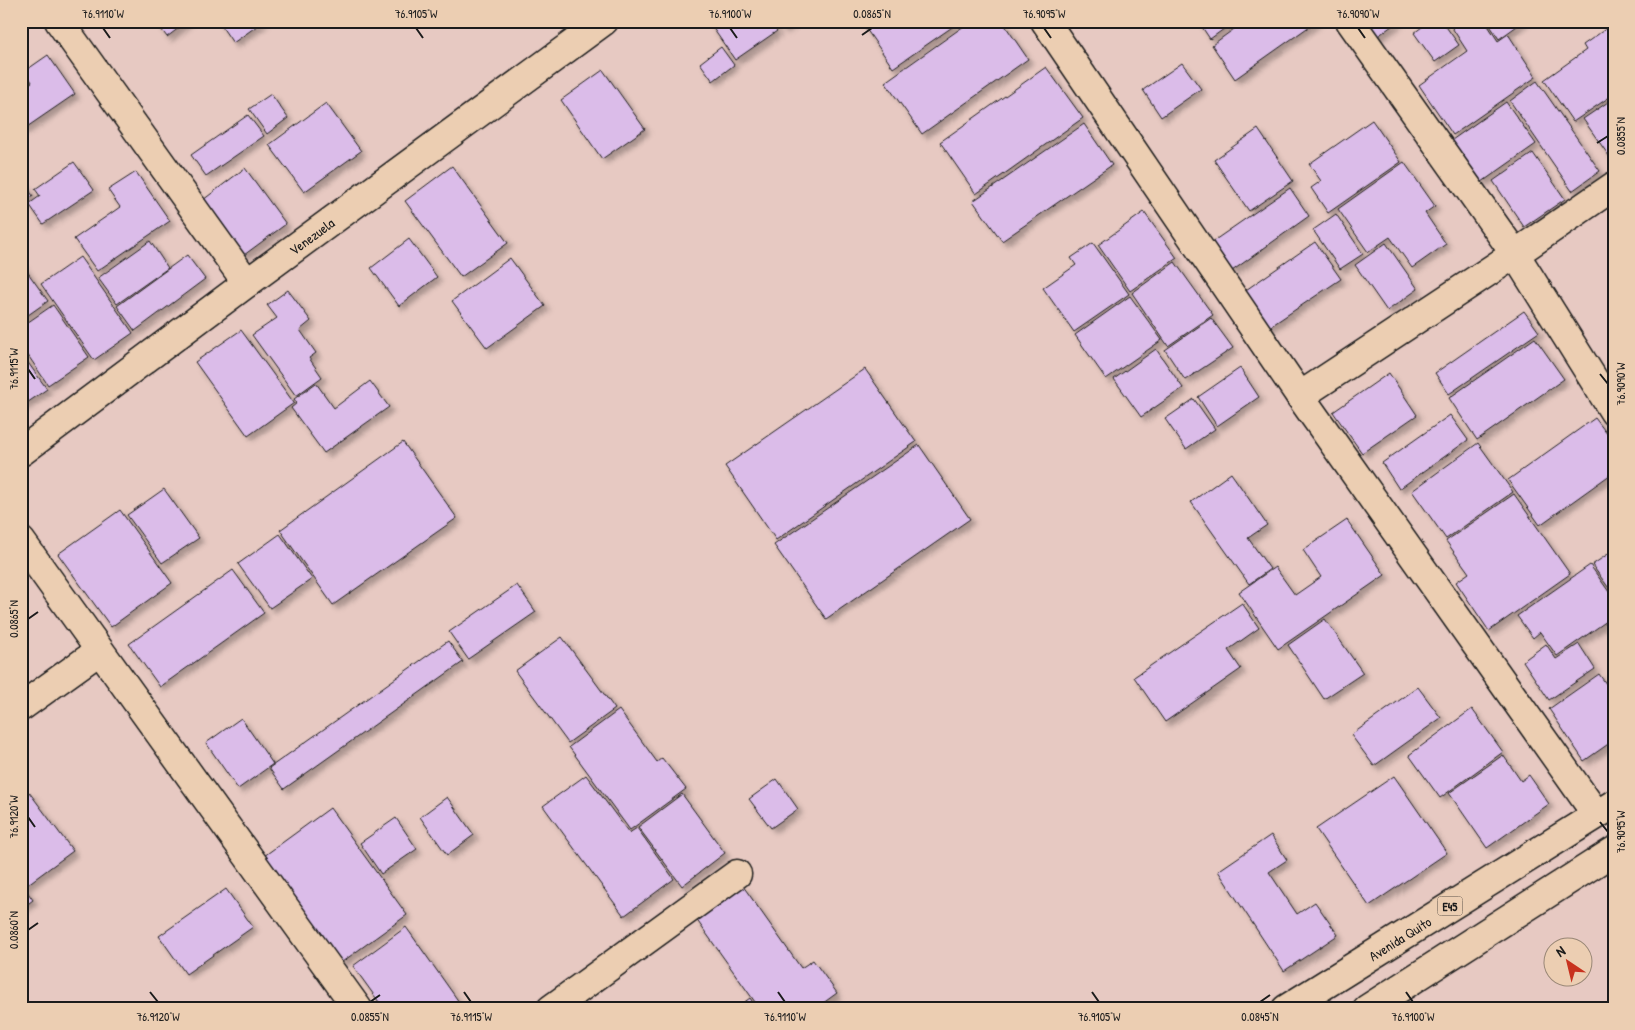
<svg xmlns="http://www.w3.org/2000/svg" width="1635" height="1030" font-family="'Patrick Hand',sans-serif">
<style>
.building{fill:#dbbce9;stroke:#1c1c1c;filter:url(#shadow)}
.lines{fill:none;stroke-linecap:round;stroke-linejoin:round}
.street-casing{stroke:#1c1c1c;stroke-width:31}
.highway-casing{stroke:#1c1c1c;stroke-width:31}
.street{stroke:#ecceb2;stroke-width:28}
.highway{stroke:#ecceb2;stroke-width:28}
.ticks{fill:none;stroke:#1c1c1c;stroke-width:2}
.labels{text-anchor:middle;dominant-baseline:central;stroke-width:4;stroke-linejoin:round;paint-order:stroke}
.shield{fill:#ecceb2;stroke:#5a5149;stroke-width:1}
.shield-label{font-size:12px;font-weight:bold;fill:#1c1c1c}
.street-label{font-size:14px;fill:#1c1c1c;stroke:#ecceb2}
.neatline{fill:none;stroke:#1c1c1c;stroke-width:2}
.ticks-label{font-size:12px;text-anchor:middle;fill:#1c1c1c}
</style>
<defs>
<filter id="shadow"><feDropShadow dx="4.5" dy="4.5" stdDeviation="2.5" flood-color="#0004"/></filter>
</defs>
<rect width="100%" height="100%" fill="#e7c9c2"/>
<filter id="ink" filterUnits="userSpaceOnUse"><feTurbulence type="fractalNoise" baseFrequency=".02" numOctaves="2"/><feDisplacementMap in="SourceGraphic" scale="10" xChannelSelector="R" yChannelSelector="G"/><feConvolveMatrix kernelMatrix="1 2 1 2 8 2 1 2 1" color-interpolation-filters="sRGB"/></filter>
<g filter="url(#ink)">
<!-- building -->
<path class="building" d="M155 21H188L167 37Z
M218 21H264L233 43Z
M708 21H770L777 31 735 60Z
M778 21H793L783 29Z
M865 21H961L893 68 862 23Z
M971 21H1002L1028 59 922 134 885 82Z
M1198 21H1235L1210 39Z
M1245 21H1317L1235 79 1212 45Z
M1363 21H1399L1375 38Z
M1430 21H1442L1459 45 1435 62 1414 33Z
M1451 21H1485L1498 41 1508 34 1536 77 1453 135 1419 85 1467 51 1449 23Z
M1487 21H1524L1499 39Z
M1614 23V94L1573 122 1544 80 1586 50 1583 45Z
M721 47 734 65 713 81 700 63Z
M48 55 75 94 21 131V90L32 82 25 71Z
M1182 63 1201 89 1161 117 1143 90Z
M1046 67 1083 118 976 194 940 142Z
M603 70 645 129 602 159 561 100Z
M1537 81 1600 171 1572 191 1510 101Z
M271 94 288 118 267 134 249 109Z
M1614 98V163L1583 119Z
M1506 102 1536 144 1482 182 1452 140Z
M326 103 361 151 304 192 269 145Z
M248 115 264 136 206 176 191 155Z
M1372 120 1401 162 1328 213 1311 188 1321 181 1309 164Z
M1084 124 1112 165 1002 241 973 201Z
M1258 129 1293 181 1249 211 1214 160Z
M1533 153 1565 199 1524 227 1493 181Z
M74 162 94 190 43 224 29 204 40 196 35 189Z
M1404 162 1435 206 1425 213 1446 244 1412 268 1390 237 1368 252 1338 209Z
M452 166 508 243 461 277 405 201Z
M245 168 286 224 244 255 203 200Z
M136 172 170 221 97 271 74 239 120 207 108 190Z
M21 179 33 196 21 204Z
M1290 188 1309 216 1232 271 1212 242Z
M1144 212 1177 258 1130 291 1098 245Z
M1336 214 1363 254 1340 269 1313 230Z
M409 239 437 277 399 306 371 268Z
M150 241 168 268 117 304 98 278Z
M1315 242 1341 279 1268 328 1243 292Z
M1093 243 1129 294 1074 332 1043 288 1076 265 1071 258Z
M1386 243 1418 289 1387 311 1355 265Z
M187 255 205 279 135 331 117 306Z
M80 257 133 333 94 360 41 284Z
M510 258 545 306 487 348 452 301Z
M1175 262 1213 315 1168 346 1132 293Z
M21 263 48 301 21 320Z
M288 290 311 321 300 330 316 353 309 358 322 377 296 396 252 335 277 318 267 305Z
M1130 296 1162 340 1106 379 1075 335Z
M53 305 89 357 48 385 21 345V327Z
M1524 311 1539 332 1449 394 1435 373Z
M1211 318 1233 348 1185 380 1165 350Z
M241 330 294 403 248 436 195 362Z
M1535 338 1564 379 1477 440 1449 398Z
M1156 349 1183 388 1141 417 1114 379Z
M21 353 47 389 21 407Z
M1240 368 1259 397 1217 426 1198 397Z
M865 369 916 442 776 540 725 466Z
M1389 373 1417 415 1362 453 1333 412Z
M370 381 389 407 324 453 291 408 297 403 294 399 316 383 334 408Z
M1194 399 1215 429 1186 449 1165 419Z
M1450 415 1468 440 1399 489 1382 463Z
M1595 418 1614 443V472L1540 525 1508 480Z
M403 442 457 518 333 605 280 530Z
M1478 443 1513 492 1446 539 1412 491Z
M919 445 970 519 826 619 774 545Z
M1231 473 1267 525 1248 538 1270 569 1249 584 1191 502Z
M164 489 199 538 162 563 127 515Z
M1514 494 1570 574 1489 631 1456 582 1469 573 1446 541Z
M120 510 172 583 111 627 58 554Z
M1347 520 1385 575 1278 649 1239 592 1275 567 1295 595 1321 577 1303 550Z
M280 534 312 579 270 608 238 564Z
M1614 550V595L1592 565Z
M1590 565 1614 599V616L1557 656 1540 632 1533 638 1517 616Z
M233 570 264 613 160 687 129 644Z
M517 585 536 612 468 659 449 632Z
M1242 603 1259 628 1228 650 1241 669 1165 722 1134 677Z
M1325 619 1363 673 1324 699 1288 645Z
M562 637 615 709 568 743 515 671Z
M448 641 463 662 284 789 269 768Z
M1546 644 1556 659 1579 644 1595 669 1549 700 1523 661Z
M1599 674 1614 695V740L1584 761 1549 709Z
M1418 687 1441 718 1374 766 1351 735Z
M1472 709 1503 752 1440 798 1409 755Z
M619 710 657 762 662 758 686 789 630 830 569 747Z
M241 718 273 764 238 789 206 743Z
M1503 755 1521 781 1529 775 1549 804 1487 848 1449 793Z
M586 775 629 833 637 828 674 879 624 916 543 806Z
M1394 776 1447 853 1369 906 1316 829Z
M777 779 798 809 771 828 749 799Z
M29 792 73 851 24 887 33 900 21 909V798Z
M682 794 725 853 682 886 638 827Z
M447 797 474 835 447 855 420 817Z
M330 808 407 915 342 962 264 856Z
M396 818 417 849 381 874 360 843Z
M1271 835 1287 860 1269 872 1297 914 1315 902 1338 935 1284 971 1218 871Z
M743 886 801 968 813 960 837 993 815 1009H797L793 1003 785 1009H760L696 919Z
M226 889 253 927 186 974 159 936Z
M406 927 464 1009H384L353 966Z
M750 998 757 1009H735Z"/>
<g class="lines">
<defs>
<g id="street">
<path d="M59 21 247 283"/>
<path d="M1045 21 1300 396 1596 814"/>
<path d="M1350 21 1515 254 1614 412"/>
<path d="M1300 396 1515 254 1614 186"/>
<path id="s1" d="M21 452 247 283 604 21"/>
<path d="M21 541 358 1009"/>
<path d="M21 707 99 651"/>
<path d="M551 1009 737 874"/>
</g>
<g id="highway">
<path id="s2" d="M1286 1009 1614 804"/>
<path d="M1367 1009 1614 851"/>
</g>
</defs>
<!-- street casing -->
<use href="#street" class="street-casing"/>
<!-- highway casing -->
<use href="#highway" class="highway-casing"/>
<!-- street -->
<use href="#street" class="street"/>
<!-- highway -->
<use href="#highway" class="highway"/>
</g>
</g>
<!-- ticks -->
<path class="ticks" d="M103 28 110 38M416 28 423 38M730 28 737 38M1044 28 1051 38M1358 28 1365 38M862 35 872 28M1597 143 1608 136M28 369 35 379M1600 374 1608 384M28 619 38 612M28 817 35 827M1600 822 1608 832M28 930 38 923M150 992 158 1002M464 992 471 1002M778 992 785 1002M1092 992 1099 1002M1406 992 1413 1002M370 1002 380 995M1260 1002 1270 995"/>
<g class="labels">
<!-- shield labels -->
<rect class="shield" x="1437.5" y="896.5" width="25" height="19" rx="4"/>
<g class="shield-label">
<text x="1450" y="906">E45</text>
</g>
<!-- street labels -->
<g class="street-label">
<text stroke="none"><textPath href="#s1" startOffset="362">Venezuela</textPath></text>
<text stroke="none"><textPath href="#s2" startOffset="134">Avenida Quito</textPath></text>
</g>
</g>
<!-- margin -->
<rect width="1635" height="1030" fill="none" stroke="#ecceb2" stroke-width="55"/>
<!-- north arrow -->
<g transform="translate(1568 962) rotate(325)"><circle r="24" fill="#ecceb2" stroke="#998776"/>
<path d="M0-4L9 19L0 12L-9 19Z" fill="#c8321e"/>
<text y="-8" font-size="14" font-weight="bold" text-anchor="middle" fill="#1c1c1c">N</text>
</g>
<rect x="28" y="28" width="1580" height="974" class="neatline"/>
<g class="ticks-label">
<text x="103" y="18">76.9110°W</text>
<text x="416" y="18">76.9105°W</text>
<text x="730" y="18">76.9100°W</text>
<text x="872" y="18">0.0865°N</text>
<text x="1044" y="18">76.9095°W</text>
<text x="1358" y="18">76.9090°W</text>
<text transform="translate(1621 136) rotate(-90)" y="4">0.0855°N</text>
<text transform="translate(14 369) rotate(-90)" y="4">76.9115°W</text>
<text transform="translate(1621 384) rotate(-90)" y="4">76.9090°W</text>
<text transform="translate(14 619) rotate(-90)" y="4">0.0865°N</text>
<text transform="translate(14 817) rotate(-90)" y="4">76.9120°W</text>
<text transform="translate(1621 832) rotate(-90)" y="4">76.9095°W</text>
<text transform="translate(14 930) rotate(-90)" y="4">0.0860°N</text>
<text x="158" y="1021">76.9120°W</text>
<text x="370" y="1021">0.0855°N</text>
<text x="471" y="1021">76.9115°W</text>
<text x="785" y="1021">76.9110°W</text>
<text x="1099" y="1021">76.9105°W</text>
<text x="1260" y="1021">0.0845°N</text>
<text x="1413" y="1021">76.9100°W</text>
</g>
</svg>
